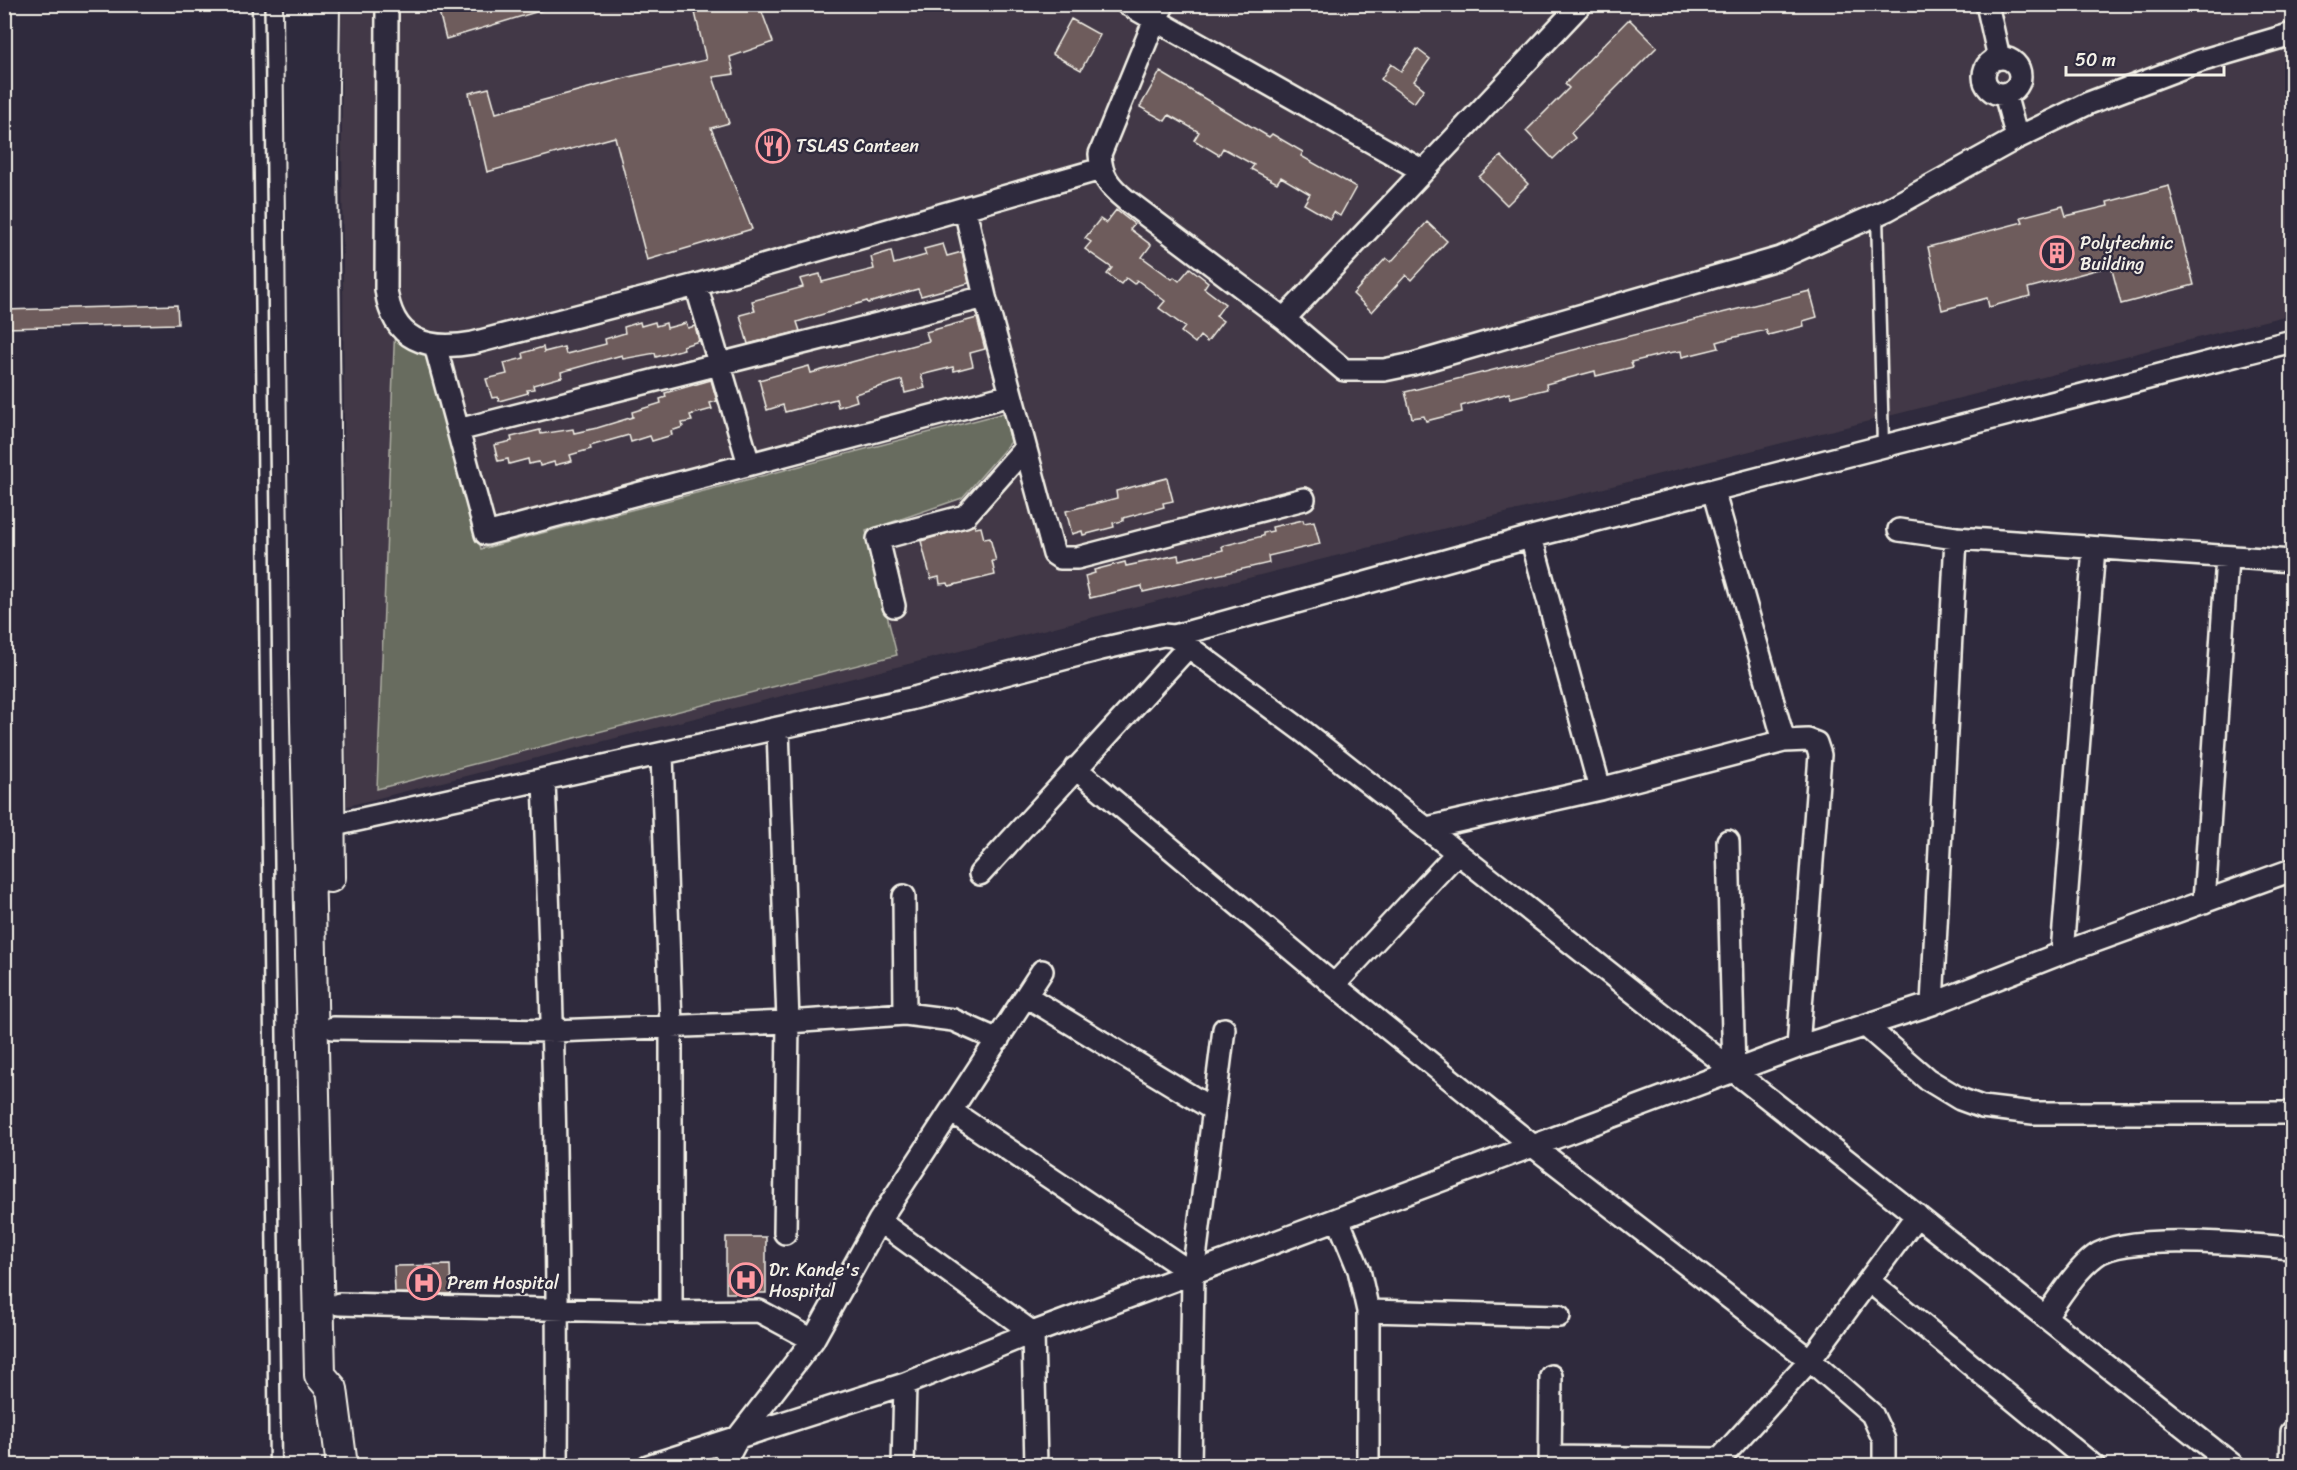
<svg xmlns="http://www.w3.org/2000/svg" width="2297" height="1470" font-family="Sriracha,sans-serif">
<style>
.built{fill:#423946}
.green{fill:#676c5e;stroke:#aeaea3;stroke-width:1.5}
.building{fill:#6e5b5b;stroke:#f4f1e8;stroke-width:1.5}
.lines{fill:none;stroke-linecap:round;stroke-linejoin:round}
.lane-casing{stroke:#f4f1e8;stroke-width:15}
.street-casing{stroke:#f4f1e8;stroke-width:26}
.secondary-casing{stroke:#f4f1e8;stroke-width:34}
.lane{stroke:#2f2a3d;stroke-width:10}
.street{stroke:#2f2a3d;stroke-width:21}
.secondary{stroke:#2f2a3d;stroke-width:30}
.labels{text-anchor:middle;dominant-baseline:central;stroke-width:4.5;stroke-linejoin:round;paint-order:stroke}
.poi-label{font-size:18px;fill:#f4f1e8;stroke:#2f2a3d;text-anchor:start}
</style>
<rect width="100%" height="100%" fill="#2f2a3d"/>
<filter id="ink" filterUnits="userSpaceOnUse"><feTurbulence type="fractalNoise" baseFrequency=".0167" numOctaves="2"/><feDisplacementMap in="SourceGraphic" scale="12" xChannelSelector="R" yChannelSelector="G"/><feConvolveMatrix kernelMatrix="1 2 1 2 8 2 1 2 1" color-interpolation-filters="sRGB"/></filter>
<g filter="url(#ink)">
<!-- built -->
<path class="built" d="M341 5H2292V314L347 806Z"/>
<!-- green -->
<path class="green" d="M395 322 437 350 481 549 1004 413 1011 442 962 498 866 531 897 655 377 789Z"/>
<!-- building -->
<path class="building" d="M437 4H545L546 9 446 39Z
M708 4H759L773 42 730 57 734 74 713 77 729 123 711 128 752 229 647 260 615 137 487 172 469 93 489 88 496 113 633 76 706 60 694 8Z
M1071 19 1100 35 1081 70 1052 54Z
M1629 19 1657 47 1571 133 1575 138 1553 159 1526 131 1569 88 1565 84Z
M1417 49 1430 59 1414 81 1424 89 1414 103 1381 79 1391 64 1401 71Z
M1160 72 1269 137 1272 134 1303 152 1301 156 1356 187 1340 216 1334 212 1330 219 1304 204 1310 194 1281 177 1277 183 1251 169 1254 165 1223 148 1219 155 1194 140 1199 132 1169 115 1165 121 1140 107Z
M1501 156 1528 184 1507 205 1479 177Z
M2169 186 2194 285 2121 304 2111 266 2028 288 2030 296 1989 307 1987 298 1942 310 1928 247 2023 222 2021 217 2063 206 2066 216 2108 206 2107 202Z
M1116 210 1134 224 1130 229 1151 245 1142 257 1172 279 1174 277 1179 281 1190 268 1208 282 1204 288 1225 304 1216 316 1223 321 1207 342 1200 336 1195 343 1181 332 1185 327 1159 308 1165 301 1137 280 1134 284 1126 278 1121 284 1107 274 1112 268 1085 249 1091 242 1085 238 1100 219 1106 223Z
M1427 222 1447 241 1411 280 1406 275 1372 312 1353 294 1386 258 1391 262Z
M943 244 947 256 962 252 969 283 921 296 918 289 868 303 867 301 797 322 800 331 748 344 740 315 755 311 752 301 803 287 800 279 820 274 822 282 874 269 871 257 891 251 894 264 926 255 924 249Z
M1810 291 1817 317 1803 321 1804 326 1768 335 1766 330 1731 338 1717 342 1719 348 1682 357 1681 351 1668 353 1631 362 1633 367 1596 376 1595 371 1546 384 1547 389 1510 398 1509 393 1475 402 1461 406 1462 412 1426 421 1424 416 1412 418 1405 392Z
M177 305 178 324 4 328V310Z
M977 318 985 349 970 353 973 366 954 371 953 367 921 375 925 388 905 393 902 380 855 394 857 401 838 407 836 399 785 412 783 405 767 410 759 380 809 366 811 373 929 341 926 332Z
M640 322 641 326 655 322 656 326 666 323 667 328 686 323 688 328 695 326 699 341 683 346 684 349 656 357 655 353 623 359 622 355 561 372 562 377 533 385 534 389 527 390 528 393 499 401 498 397 492 398 486 379 507 374 504 363 524 358 523 353 543 347 544 352 564 347 566 354 606 344 605 339 625 333 624 327Z
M711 380 717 401 710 403 712 409 690 415 692 421 682 423 683 427 671 431 672 435 652 441 650 436 631 442 629 435 590 446 591 449 570 455 572 461 555 465 554 462 540 466 539 462 529 464 528 459 509 464 508 459 498 461 494 445 512 441 511 437 540 430 541 434 573 429 574 433 597 428 633 417 632 412 661 403 660 399 666 397 665 393Z
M1167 478 1173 501 1163 503 1164 507 1123 518V521L1113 523 1114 527 1083 535 1082 531 1072 534 1066 511 1117 498 1116 491Z
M1303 520 1304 523 1314 521 1320 544 1268 556 1269 563 1143 592 1142 586 1090 598 1085 576 1095 573 1094 570 1125 562 1126 566 1178 555 1179 560 1223 550 1222 546 1263 536V533L1273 531 1272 527Z
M975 525V528L981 527 984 539 990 538 996 561H992L995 575 949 586 948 583 940 584 939 577 931 579 921 541Z
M726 1237H766V1293H726Z
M450 1265 451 1294 395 1293 394 1266Z"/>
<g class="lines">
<defs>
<path id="lane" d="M258 4 275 1466
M1877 215 1883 445"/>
<path id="street" d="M387 4 386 289C392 341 427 351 473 343L696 285 1101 169
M1127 4 1423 171
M1164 4 1154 22 1100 154C1101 176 1109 186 1126 200L1284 319 1344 370H1384L1413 364 1780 258 1887 210 2017 138 2089 103 2200 61 2292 34
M1987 4 1999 58
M1984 76a18 18 0 1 1 36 0a18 18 0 1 1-36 0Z
M2005 94 2017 138
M965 209 985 297 1054 554 1060 558H1077L1304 499
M696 285 749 464
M1284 319 1581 4
M435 345 486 534 1011 395
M458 430 985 297
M1713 490 1784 741
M1899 530 1956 538 2292 561
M894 606 878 539 965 516 1025 448
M1174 636 1304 732 2234 1466
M778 728 788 1022 785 1233
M662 754 671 1026V1312
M1075 768 1334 985 1533 1146 1810 1360 1872 1414 1884 1440V1466
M544 781C553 1009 559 1237 557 1466
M1600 789 1784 741 1808 740 1816 743 1820 755 1798 1047
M330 826 910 699 1101 649 1163 635 1174 636 1531 537 2292 341
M1427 828 1600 789 1531 537
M1728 841 1734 1071
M980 874 1189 646
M904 896 905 1014
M2204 902 2227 558
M2062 953 2094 548
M1334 985 1457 853
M1026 996 1214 1110
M1932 1004 1956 538
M1867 1027 1927 1079 1960 1099 1982 1107 2033 1113H2292
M333 1028 554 1031 788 1022 905 1014 953 1020 998 1040
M951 1111 1193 1274
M1338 1219 1359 1270 1368 1311V1466
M879 1221 1033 1333 1036 1466
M1869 1281 2094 1466
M339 1304 671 1312 759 1311 813 1340
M1368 1311 1559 1316
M2045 1317C2060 1297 2075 1271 2095 1256 2126 1232 2251 1245 2292 1248
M1550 1457 1720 1459
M648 1466 905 1384 1016 1339 1798 1047 1932 1004 2062 953 2292 870
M723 1466 739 1436 813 1340 879 1221 1042 971
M903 1466 905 1384
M1190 1466 1193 1274 1224 1029
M1550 1466 1551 1376
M1720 1466V1459L1810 1360 1917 1215
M2291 1466 2292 1432"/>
<path id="secondary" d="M299 4 305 674 320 1375 332 1389 342 1466
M324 4 322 163 330 877"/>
</defs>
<!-- lane casing -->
<use href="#lane" class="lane-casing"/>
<!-- street casing -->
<use href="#street" class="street-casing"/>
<!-- secondary casing -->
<use href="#secondary" class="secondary-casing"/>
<!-- lane -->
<use href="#lane" class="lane"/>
<!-- street -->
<use href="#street" class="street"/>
<!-- secondary -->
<use href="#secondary" class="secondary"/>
</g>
</g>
<!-- icons -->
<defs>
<symbol id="restaurant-ring" viewBox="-11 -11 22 22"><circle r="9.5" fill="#2f2a3d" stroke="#ff9aa2" stroke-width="1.5"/><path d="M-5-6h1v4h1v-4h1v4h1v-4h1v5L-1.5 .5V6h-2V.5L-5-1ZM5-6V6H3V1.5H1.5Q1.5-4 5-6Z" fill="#ff9aa2"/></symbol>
<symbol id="building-ring" viewBox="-11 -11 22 22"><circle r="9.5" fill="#2f2a3d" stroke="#ff9aa2" stroke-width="1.5"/><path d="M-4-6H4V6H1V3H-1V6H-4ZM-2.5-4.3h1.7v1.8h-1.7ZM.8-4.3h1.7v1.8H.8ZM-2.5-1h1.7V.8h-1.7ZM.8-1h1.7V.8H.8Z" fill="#ff9aa2"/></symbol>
<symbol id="hospital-ring" viewBox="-11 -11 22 22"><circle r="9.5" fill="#2f2a3d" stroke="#ff9aa2" stroke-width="1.5"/><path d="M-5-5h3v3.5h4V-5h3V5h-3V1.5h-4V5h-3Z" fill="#ff9aa2"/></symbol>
</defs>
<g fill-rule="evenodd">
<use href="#restaurant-ring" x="754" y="127" width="38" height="38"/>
<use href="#building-ring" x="2038" y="234" width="38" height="38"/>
<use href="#hospital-ring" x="727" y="1261" width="38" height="38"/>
<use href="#hospital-ring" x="405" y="1264" width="38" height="38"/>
</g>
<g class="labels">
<!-- poi labels -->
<g class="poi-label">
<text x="796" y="146">TSLAS Canteen</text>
<text x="2080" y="243">Polytechnic<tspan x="2080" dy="21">Building</tspan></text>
<text x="769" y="1270">Dr. Kande's<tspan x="769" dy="21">Hospital</tspan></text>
<text x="447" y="1283">Prem Hospital</text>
</g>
</g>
<!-- margin -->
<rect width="2297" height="1470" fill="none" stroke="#2f2a3d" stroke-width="24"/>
<rect x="12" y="12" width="2273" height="1446" fill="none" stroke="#f4f1e8" stroke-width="2" filter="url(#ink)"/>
<!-- scale -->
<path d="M2066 66v9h158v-9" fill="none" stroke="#f4f1e8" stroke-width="3"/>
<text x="2075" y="66" font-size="18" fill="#f4f1e8" stroke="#2f2a3d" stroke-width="4.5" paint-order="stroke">50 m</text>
</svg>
